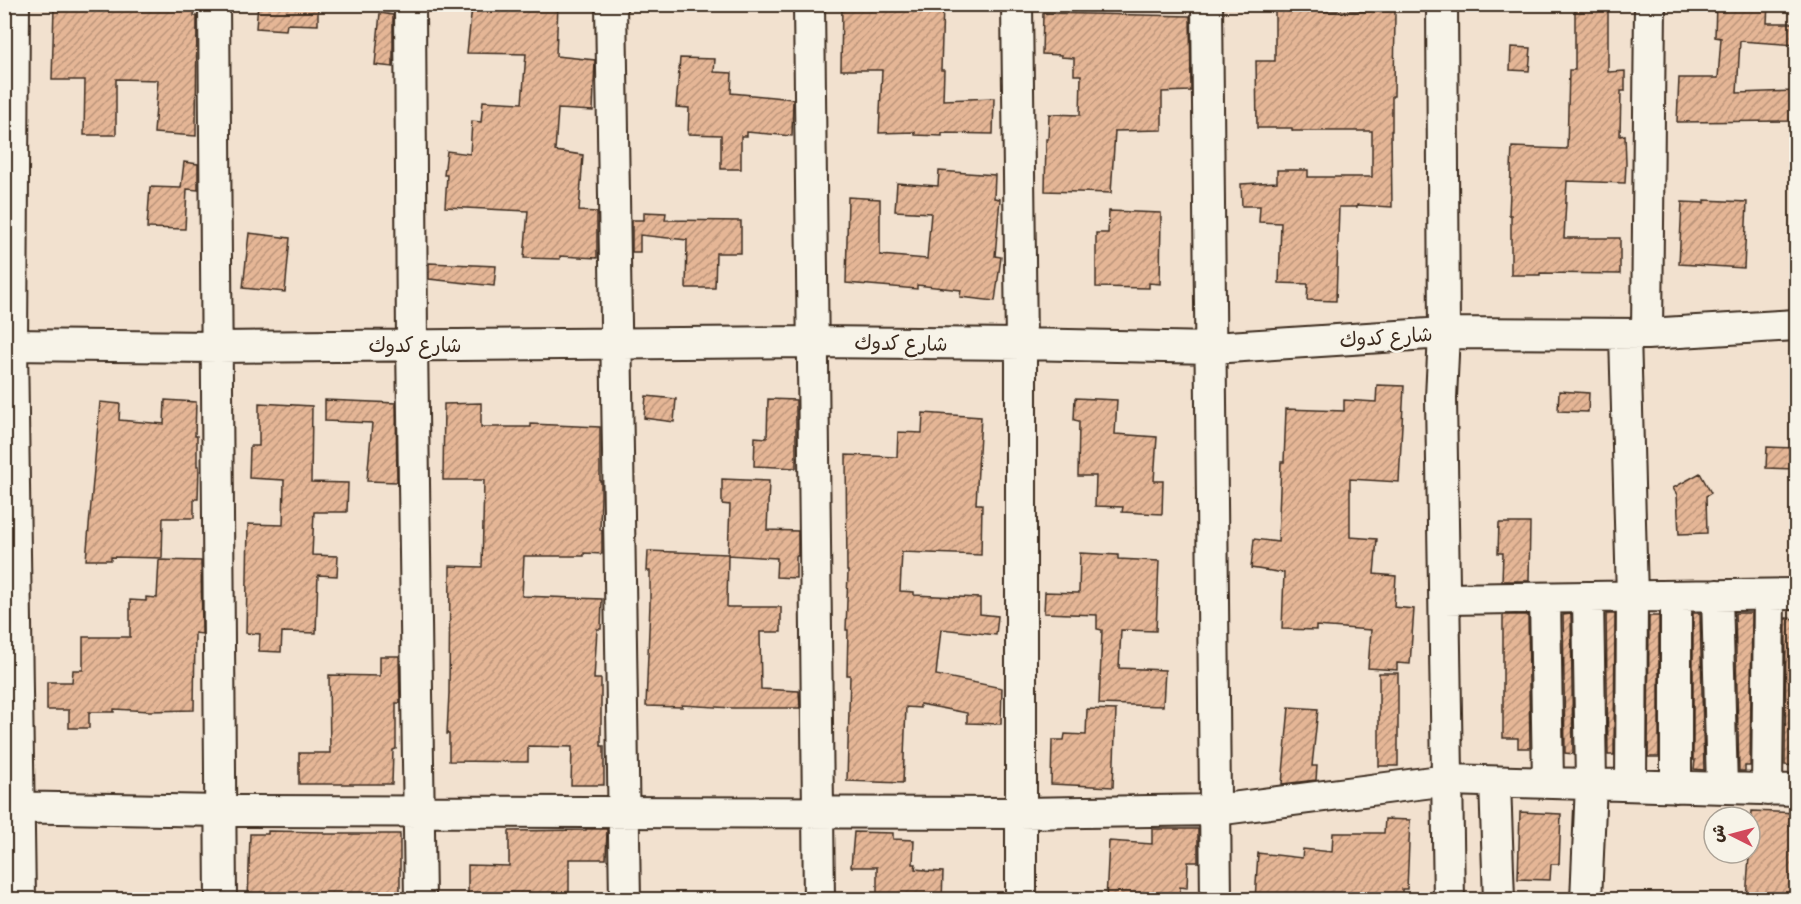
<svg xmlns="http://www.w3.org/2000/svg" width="1801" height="904" font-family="Itim,'Playpen Sans Arabic',sans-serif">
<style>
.building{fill:url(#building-hatch);stroke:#3b2a1e;stroke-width:1.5}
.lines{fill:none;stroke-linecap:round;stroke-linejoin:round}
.minor-casing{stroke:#3b2a1e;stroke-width:34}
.minor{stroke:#f7f3e8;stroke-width:30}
.labels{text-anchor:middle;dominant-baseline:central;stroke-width:5;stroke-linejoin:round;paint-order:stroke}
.street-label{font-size:20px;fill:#3b2a1e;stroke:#f7f3e8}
</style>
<defs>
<pattern id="building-hatch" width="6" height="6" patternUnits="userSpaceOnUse" patternTransform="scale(1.5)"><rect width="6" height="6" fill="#e5b696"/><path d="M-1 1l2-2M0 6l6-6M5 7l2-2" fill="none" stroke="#bb947a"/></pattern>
</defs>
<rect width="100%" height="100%" fill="#f2e1cf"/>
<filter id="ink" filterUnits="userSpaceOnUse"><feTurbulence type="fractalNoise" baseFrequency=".0167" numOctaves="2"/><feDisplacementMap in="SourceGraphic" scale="12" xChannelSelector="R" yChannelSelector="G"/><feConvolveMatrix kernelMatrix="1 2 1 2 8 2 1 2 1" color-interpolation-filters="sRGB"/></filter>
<g filter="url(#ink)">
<!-- building -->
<path class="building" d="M89 4H195L194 16H197L196 136 154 133 158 80 116 79V135H84L85 80H52L54 7 89 8Z
M258 4H318V25L287 24 286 30 256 28Z
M484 4H558L556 56 595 60 593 111 558 109 555 151 583 155 579 211 597 212V258L560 256V259L524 258 528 211 445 207 447 175H444L447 151 470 154 472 121 481 122 483 101 522 103 526 54 467 53 472 7 484 8Z
M842 4H943L941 70H944L943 100 994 98 993 134 942 133V136L915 135V132L879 133 882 70H841Z
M1275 4H1308V11H1395L1394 96H1392V131H1391L1392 207 1357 205V207H1339L1336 301 1307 300 1308 284 1279 283 1281 223 1259 222 1260 206H1242L1241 184 1277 182V170H1308V177H1372V131H1292V128H1257L1256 61H1275Z
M1575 4H1608V72L1625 71V91H1621L1620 136 1625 135 1626 164 1625 183 1567 181 1564 238H1620V274L1540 273V275H1511V215H1509L1512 147 1567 149 1569 70H1575Z
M1716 4H1768L1767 23H1797V45L1740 41 1737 93 1797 91V121L1677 122 1679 78H1718L1721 38 1715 37Z
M380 13 393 15V67L375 65Z
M1043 13 1190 16 1191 91 1162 92V130L1115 131 1111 193 1045 191 1046 139H1048L1049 114 1080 115 1081 75H1074V58L1061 57V55L1042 54Z
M1511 47 1531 48 1529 71 1510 70Z
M680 58 715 59 714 72 732 73 731 93 793 99 792 136 747 132V136H741V169H721V135L688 134 689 108 676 107Z
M184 162 198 164V190L187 189 185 229 147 228 150 187 181 188Z
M939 171 995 175 994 198 1000 199 995 256 1001 257 995 301 960 297 961 290 917 285V289L846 283 848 197 880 199V255L927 259 931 213 895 211 897 183 938 186Z
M1704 200 1747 202 1744 268 1679 264 1682 202 1704 203Z
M1109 211 1161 213 1160 284 1149 283V288L1096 287V233H1108Z
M644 212 666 213 665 220 741 221V253H716L715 288H686L687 240 640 235V252H632V220H644Z
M249 233 290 238 285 292 243 288Z
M429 263 496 266 494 286 429 279Z
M1377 385 1404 386 1399 482 1350 479V537L1377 539 1374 574 1396 576 1394 607 1414 609 1410 664 1397 663V670L1368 668 1371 630 1316 626V630L1282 629 1284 573 1251 568 1254 539 1278 542 1281 462H1284L1286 409 1344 411V400L1376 402Z
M1559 391 1589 393 1588 412 1558 411Z
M646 396 676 399 674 422 644 418Z
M1075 398 1117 400 1115 434 1157 437 1154 481H1163L1162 514 1122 512 1123 507 1095 506 1096 476H1078L1079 421 1074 420Z
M768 399 796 400V468L754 466 755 437 767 438Z
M165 400 196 402 195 436H197V466H199L198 499H194V518H163L162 558 111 557V560H86L100 402 120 404 119 420 164 424Z
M325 400 396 403 397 482 367 481 372 423 325 421Z
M259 403 312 406 311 482 348 483 347 512H314L312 555 338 556 337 576 318 575 316 633 282 632 281 652 259 651 260 634 246 633 248 524 283 525 284 480 249 478 250 446H259Z
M481 403V427H531V424L600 427V481H601V496L600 530H602V554L584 553V556H524L522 596 602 599 601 629H597L594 679H601V746H604V785H571L572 747 528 746V762L449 761V734H447L449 693 450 566 482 567 484 480H443L444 404Z
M923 413 981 417 976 504H982L981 555 902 552 900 591 914 592V595L980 598V614L998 616 996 635 941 629 936 675 1002 688 1001 724 967 723V713L920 704V708L906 707 903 783 847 781 850 675H847L848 630H846L848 571H847L846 455 897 457 898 432 922 433Z
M1767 447 1797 448V469L1766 468Z
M1700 473 1711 493 1706 496 1707 533 1679 534 1677 495 1673 488Z
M722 479 769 481 767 530 798 531V556H796V578L776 577 777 558 728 555 727 607H781V632H760L761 689 799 691 800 708H732L682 705V707L646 706 650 604V571H647L648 551 728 554 730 505 722 504Z
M1499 523H1530L1529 581H1502L1503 553H1498Z
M1080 553 1118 555V559L1159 561 1156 631 1121 630 1119 668 1165 670 1163 706 1099 704 1102 630 1097 629V615L1044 613 1045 592 1079 593Z
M159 560 201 561 202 634 195 633 194 710 150 711 114 709V712H89V728H69V710H47V682H72L73 670H83V637H130V600L146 601V597L157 598Z
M1693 613H1700L1704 770 1694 769 1695 760H1693Z
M1735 613H1752L1750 766H1745V771H1739Z
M1571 614 1573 754 1565 753 1563 615Z
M1606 614H1615L1614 755H1608Z
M1503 615H1528L1530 748H1518V738H1503Z
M1649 616H1659V757H1648Z
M1786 618 1797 619V766L1785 765Z
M380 656H399L400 703H396V749L393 750 392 784H299V753H330L329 675 380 676Z
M1379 673H1398V766H1379Z
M1289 707 1318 709 1312 766H1317L1316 780 1282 784Z
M1087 709 1116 710 1113 787 1051 784 1052 740H1064L1065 734 1086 735Z
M1752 811 1797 813V900H1746Z
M1520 812 1561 814 1559 864H1551L1550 880 1518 879Z
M1385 819 1410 820 1407 889H1402V900H1255L1258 853 1302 858 1303 849 1332 852 1333 833H1384Z
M586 829H607L606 859H569V900H468V865L509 866V831L586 830Z
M1152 829H1198V862H1188L1187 888 1180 887V900H1106L1109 841 1152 844Z
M268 831 324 832V834H400V900H248L250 834H268Z
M854 832 893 833V839L914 840 913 864H916L915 869 925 870V871L943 872 942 900H877V867H851Z"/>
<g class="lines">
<defs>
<path id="minor" d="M14 4 12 345 20 900
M214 4 221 900
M410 4 412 344 420 900
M611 4 625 900
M809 4 819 900
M1017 4 1021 344V900
M1207 4 1216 900
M1442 4 1444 333 1441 398 1449 900
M1625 334 1632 597 1631 785
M1647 334 1650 4
M4 345 218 347 813 342 1021 344 1212 348 1444 333 1647 334 1796 325
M1717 595 1722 788
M1676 596V787
M1545 598 1548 783
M1445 599 1796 594
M1495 782 1499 900
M1767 790 1769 595
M4 807 221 811 1020 813 1216 810 1448 780 1796 790
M1586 900 1591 784 1588 597"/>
</defs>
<!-- minor casing -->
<use href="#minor" class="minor-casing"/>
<!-- minor -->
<use href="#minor" class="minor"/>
</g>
</g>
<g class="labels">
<!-- street labels -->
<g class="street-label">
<text transform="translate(1386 337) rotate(-4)">شارع كدوك</text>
<text transform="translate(901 343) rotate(1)">شارع كدوك</text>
<text x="415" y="345">شارع كدوك</text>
</g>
</g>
<!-- margin -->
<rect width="1801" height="904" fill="none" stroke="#f7f3e8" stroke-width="24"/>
<rect x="12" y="12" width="1777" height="880" fill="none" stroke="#3b2a1e" stroke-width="2" filter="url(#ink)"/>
<!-- north arrow -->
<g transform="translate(1732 835) rotate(276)"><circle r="28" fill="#f7f3e8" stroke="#aca397" stroke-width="1.5"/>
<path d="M0-4.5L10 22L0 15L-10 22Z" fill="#d1495b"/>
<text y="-9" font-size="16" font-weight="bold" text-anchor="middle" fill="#3b2a1e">ش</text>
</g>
</svg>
